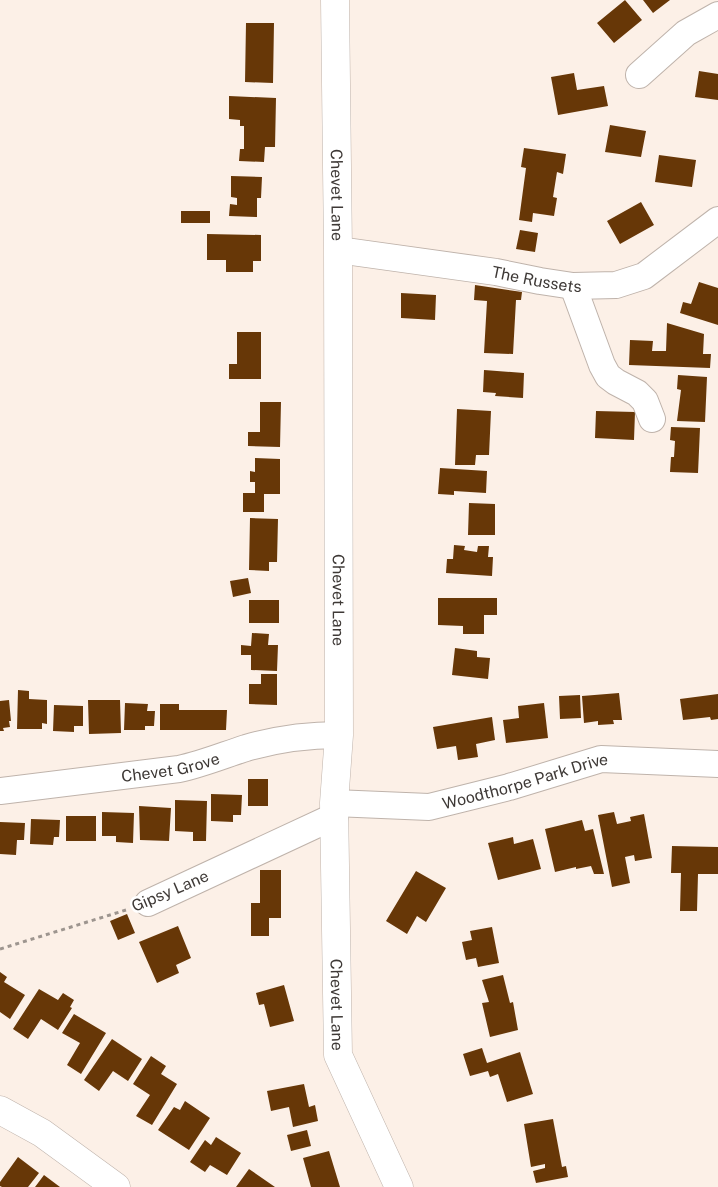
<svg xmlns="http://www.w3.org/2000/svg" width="718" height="1187" font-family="'Public Sans',sans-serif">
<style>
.building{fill:#673707}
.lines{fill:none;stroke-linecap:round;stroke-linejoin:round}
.minor-casing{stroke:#bfb3ab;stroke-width:28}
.major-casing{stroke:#bfb3ab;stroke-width:29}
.path{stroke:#9d958f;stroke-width:3;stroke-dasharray:4 4;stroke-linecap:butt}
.minor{stroke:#fff;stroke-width:26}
.major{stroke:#fff;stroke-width:28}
.labels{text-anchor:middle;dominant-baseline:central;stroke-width:5;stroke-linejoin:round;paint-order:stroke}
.street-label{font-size:16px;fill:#3e3936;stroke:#fff}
</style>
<rect width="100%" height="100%" fill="#fcf0e7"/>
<!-- building -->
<path class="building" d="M625 0 642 20 614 43 597 23Z
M643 0H670L653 13Z
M246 23H274L273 83 245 82Z
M699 71 718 74V100L695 97Z
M574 73 577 90 604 86 608 106 558 115 551 77Z
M229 96 276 98 275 147H265L264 162 239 161 240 149H244V126H240V120L229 119Z
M610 125 646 131 641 157 605 152Z
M524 148 566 154 563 174 557 172 553 197 557 198 554 216 533 213 532 222 519 220 526 168 521 167Z
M659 155 696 160 692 187 655 182Z
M231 176 262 177 261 198H257V217L229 216 230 204 237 205V198L231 197Z
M641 202 654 225 620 244 607 221Z
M181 211H210V223H181Z
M520 230 538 233 535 252 516 249Z
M207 234 261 235V261H253V272H226V260H207Z
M699 282 718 288V325L680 313 683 302 691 304Z
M475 285 522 292 521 300H516L513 354 484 353 487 301 474 300Z
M401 293 436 295 435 320 401 318Z
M667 323 704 334 703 354H711L710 368 629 365 630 340 653 341 652 351H666Z
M237 332H261V379H229V364H237Z
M484 370 524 373 523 398 495 396 496 393 483 392Z
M678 375 707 377 705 422 677 421 681 390 677 389Z
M260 402H281L280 447 248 446V432H260Z
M457 409 491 411 489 455H476L475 465H455Z
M596 411 635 412 634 440 595 438Z
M671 427 700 428 698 473 670 472 671 457H674L675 441 670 440Z
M255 458 280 459V494H264V512H243V493H255V482H250V471L255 472Z
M440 468 487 471 486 493 454 491V495L438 494Z
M469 503 495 504V535H468Z
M250 518 278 519 277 562H269V571L249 570Z
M454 545 465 546 464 550 477 552 478 546H489L488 557H493L492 576 446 573 447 559H453Z
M248 578 251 593 233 597 230 581Z
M438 598H497V615H484V634H463V626L438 625Z
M249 600H279V623H249Z
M252 633 269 634 268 645H278L277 671 251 670V655H241V645L251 646Z
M455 648 477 651V657L490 658 488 679 452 675Z
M261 674H277V705L249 704V684H261Z
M18 690 29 691V699L47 700V724L42 723V729H17Z
M619 693 622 720H613L614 724 598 725V721L584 723 582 696Z
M718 694V719L711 720 710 717 683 720 680 699Z
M580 695 581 718 560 719 559 696Z
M9 700 11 721H9L10 727 3 728 4 731H0V701Z
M88 700H120L121 733 89 734Z
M125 703 148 704 147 711H155L154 726H145V730H124Z
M544 703 548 738 506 743 503 720 519 718 518 706Z
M160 704H179V710H227L226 730H160Z
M54 705 83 706V726H74V732L53 731Z
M492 717 495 740 476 744 478 757 458 760 456 746 437 749 433 727Z
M248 779H268V806H248Z
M211 794 242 795 241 815H233V822L211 821Z
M175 800 207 801 206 841H193V832L175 831Z
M139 806 171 808 169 841 140 840Z
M102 812 134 813 133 843 116 842V836H102Z
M614 812 617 824 631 821 630 817 644 814 652 858 635 861 634 855 625 857 630 883 612 887 598 815Z
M66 816H96V841H66Z
M31 819 60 820 59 837H54L53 845 30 844Z
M582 820 585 831 593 829 604 874H594L591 866 576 869V867L555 872 545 829Z
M0 822 25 823 24 840H17L16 855 0 854Z
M513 837 514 844 533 839 541 869 498 880 488 843Z
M672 846 718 847V874H698L697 911H680L681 873H671Z
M260 870H281V918H269V936H251V903H260Z
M416 871 446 888 426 922 417 916 407 934 386 921Z
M127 914 135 933 118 940 110 921Z
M178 926 191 958 176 965 179 973 157 983 139 942Z
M492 927 499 963 478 967 476 958 466 960 462 942 472 940 470 931Z
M0 972 7 977 4 982 25 995 10 1019 0 1012Z
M503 975 510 1003 513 1002 518 1030 490 1037 482 1003 489 1002 482 980Z
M284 985 294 1021 270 1027 264 1004 259 1005 256 993Z
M39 989 58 1000 63 993 74 1000 70 1007 72 1008 58 1030 41 1019 28 1039 13 1029Z
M74 1014 106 1033 81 1074 67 1065 80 1043 62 1033Z
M112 1039 142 1059 128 1081 113 1071 99 1091 84 1080Z
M482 1048 487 1063 520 1052 533 1094 507 1102 498 1074 490 1077 488 1071 470 1076 463 1054Z
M151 1056 166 1066 161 1074 177 1084 152 1125 136 1116 150 1095 133 1084Z
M304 1084 309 1107 315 1105 318 1121 293 1127 289 1107 271 1111 267 1091Z
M185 1101 210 1118 189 1150 158 1130 174 1107 180 1110Z
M553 1119 562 1167 566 1166 568 1177 536 1183 533 1171 545 1168V1164L531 1167 524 1124Z
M307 1130 311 1146 291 1151 287 1135Z
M216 1137 241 1153 227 1175 210 1165 205 1172 190 1162 205 1140 211 1145Z
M329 1151 340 1187H311L303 1158Z
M18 1157 39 1173 28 1187H2L0 1186V1182Z
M249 1169 275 1187H236Z
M44 1175 60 1187H35Z"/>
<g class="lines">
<defs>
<g id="minor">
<path d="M639 75 686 33 718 15"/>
<path id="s1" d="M338 250 496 272 540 281 573 286 616 285 644 276 718 220"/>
<path d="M573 286 602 365 608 376 616 382 637 393 645 401 652 419"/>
<path id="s2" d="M0 791 179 769C203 764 224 755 246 748 277 739 307 735 339 735"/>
<path id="s3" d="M334 803 429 807 509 787 601 759 718 764"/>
<path d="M148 903 335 816"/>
</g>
<g id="major">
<path id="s4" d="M335 0 338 250 339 735 334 803 338 1055 399 1187"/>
<path d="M0 1110 42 1133 116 1187"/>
</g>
</defs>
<!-- minor casing -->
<use href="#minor" class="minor-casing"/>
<!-- major casing -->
<use href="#major" class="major-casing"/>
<!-- path -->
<path class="path" d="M0 949 126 910"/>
<!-- minor -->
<use href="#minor" class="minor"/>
<!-- major -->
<use href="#major" class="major"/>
</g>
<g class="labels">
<!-- street labels -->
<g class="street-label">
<text stroke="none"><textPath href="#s4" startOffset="195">Chevet Lane</textPath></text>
<text stroke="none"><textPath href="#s1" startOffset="201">The Russets</textPath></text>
<text stroke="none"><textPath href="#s4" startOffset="600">Chevet Lane</textPath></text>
<text stroke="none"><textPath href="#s2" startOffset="172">Chevet Grove</textPath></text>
<text stroke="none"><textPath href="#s3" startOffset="195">Woodthorpe Park Drive</textPath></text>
<text transform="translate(170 891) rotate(-23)">Gipsy Lane</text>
<text stroke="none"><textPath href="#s4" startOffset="1005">Chevet Lane</textPath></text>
</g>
</g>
</svg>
